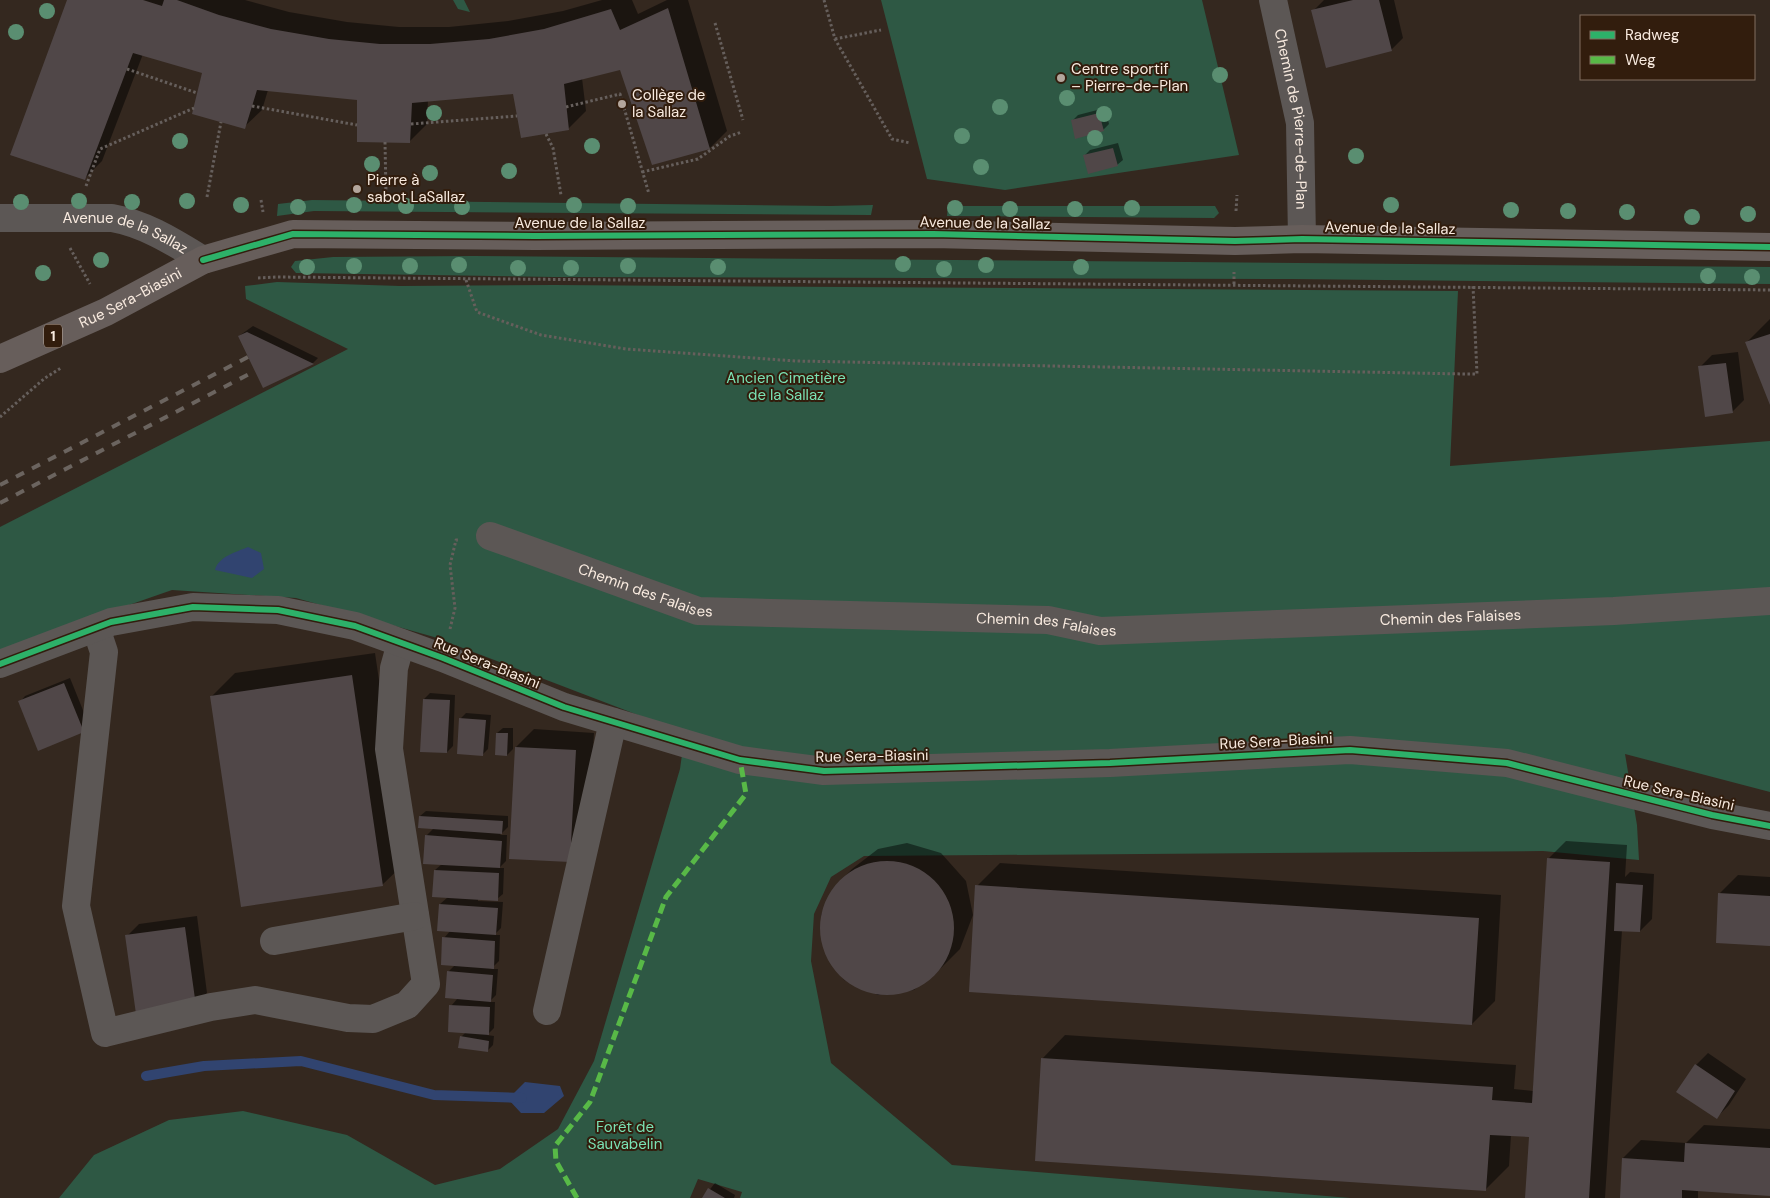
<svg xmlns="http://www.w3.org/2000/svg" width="1770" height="1198" font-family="'DM Sans',sans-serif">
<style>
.green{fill:#2e5844}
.water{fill:#314470}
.shadow{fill:#0007}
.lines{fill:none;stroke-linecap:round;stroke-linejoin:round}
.stream{stroke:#314470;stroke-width:10}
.building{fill:#504748}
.path{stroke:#665f5c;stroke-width:3;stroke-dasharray:2.5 2.5;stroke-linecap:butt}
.minor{stroke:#5c5755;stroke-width:28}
.major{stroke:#675e5b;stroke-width:28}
.rail{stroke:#6b645f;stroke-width:4;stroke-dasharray:9 9;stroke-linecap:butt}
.quiet{stroke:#58b947;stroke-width:5;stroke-dasharray:10 5;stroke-linecap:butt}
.cycleway-casing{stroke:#321d0d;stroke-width:9}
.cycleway{stroke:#2db169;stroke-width:6}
.tree{fill:#5a8e71}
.poi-dot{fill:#b3a69c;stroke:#321d0d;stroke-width:2}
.labels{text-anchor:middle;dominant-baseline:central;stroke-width:4;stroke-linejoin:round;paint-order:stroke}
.shield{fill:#321d0d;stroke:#bdaca0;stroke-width:1}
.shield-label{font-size:14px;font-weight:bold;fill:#f8eadf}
.poi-label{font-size:15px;fill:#f8eadf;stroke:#321d0d;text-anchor:start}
.street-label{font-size:15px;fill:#f8eadf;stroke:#321d0d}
.park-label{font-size:15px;fill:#7ae2b4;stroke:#321d0d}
</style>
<rect width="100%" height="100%" fill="#34281f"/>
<!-- green -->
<path class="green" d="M453 0H464L470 12 458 9Z
M881 0H1202L1239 155 1005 190 927 179Z
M312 200 830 206 873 205 871 215 314 211 277 216 278 204Z
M948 206H1215L1219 213 1214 218 947 216Z
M473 256 1770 267V284L1290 279 554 277 296 273 291 267 295 261 333 257Z
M277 282 400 286 554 285 1458 291 1450 466 1770 441V792L1625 754 1637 825 1639 860 1543 851 864 856 831 877 814 914 811 961 831 1063 952 1165 1350 1198H740L742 1192 698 1179 690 1198H59L94 1155 169 1120 243 1111 347 1135 435 1185 500 1169 558 1129 594 1061 680 769 685 733 434 637 296 598 172 590 0 650V527L348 349 246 299 245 286Z"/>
<!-- water -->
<path class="water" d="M248 547 261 553 264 569 252 578 215 570C218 557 236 552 248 547Z
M525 1082 560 1086 564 1096 544 1113H521L508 1099Z"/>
<!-- shadow -->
<path class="shadow" d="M68 0H245L289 12 347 22 399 27H449L508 21 563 11 602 0H632L638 14 667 0H688L727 131 710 148 621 68 582 78 586 111 568 129 514 93 428 100 427 124 409 142 358 98 268 90 262 110 244 127 203 72 143 54 102 161 84 179Z
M1324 0H1394L1403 38 1391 50 1313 11Z
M1105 108 1109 124 1103 130 1072 121 1078 115Z
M1118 143 1123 160 1117 165 1084 156 1090 150Z
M1770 319V402L1747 342Z
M253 326 318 358 313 363 264 386 239 336Z
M1738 352 1744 400 1732 412 1700 367 1712 355Z
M375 653 406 862 382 885 212 696 235 673Z
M70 678 89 725 83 731 20 702 25 696Z
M430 693 455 695 453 746 447 752 424 699Z
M466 713 491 715 488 749 483 754 460 719Z
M503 728H513V749L507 755 497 733Z
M534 729 594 733 588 843 570 861 516 747Z
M426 811 508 816V827L500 835H507L506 861 499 868H504L503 894 497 899 478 898V901L503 902 501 928 494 935H500L499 961 491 969H498L496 995 489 1002H495L494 1028 487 1035 494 1036 493 1045 487 1051 461 1037 466 1032 451 1006 458 998 448 972 455 965 444 938 451 930 440 904 448 897 435 870 442 864 426 836 434 828 420 816Z
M1566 841 1627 845 1625 877 1630 872 1654 874 1652 919 1640 931 1622 930 1605 1198H1526L1530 1136 1511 1135 1509 1166 1486 1189 1042 1059 1065 1035 1516 1065 1514 1089 1533 1091 1548 859Z
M907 843 941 853 966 881 973 915 960 949 942 967 914 990 878 995 844 980 824 948 821 915 834 888 852 869 878 849Z
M1000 863 1501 895 1495 1001 1472 1024 977 886Z
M1738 875 1770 877V945L1717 942 1720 893Z
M197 916 207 993 195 1005 127 936 139 924Z
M1708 1053 1746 1079 1729 1105 1717 1117 1696 1065Z
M1704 1125 1770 1129V1194L1698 1190V1198H1621L1623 1158 1641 1140 1686 1143Z
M715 1183 735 1195 734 1198H703Z"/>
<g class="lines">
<!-- stream -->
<path class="stream" d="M146 1076 204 1066 301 1061 434 1095 522 1098"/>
</g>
<!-- building -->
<path class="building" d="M67 0H143L162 6 164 0H177L219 15 271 29 329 39 380 44H430L489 39 544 29 611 9 620 30 668 8 710 149 652 165 620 70 564 84 569 130 521 138 513 94 412 103 410 143 357 142V100L257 90 245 129 192 114 202 73 133 53 85 180 10 155Z
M1353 0H1379L1392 51 1326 68 1311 10Z
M1099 113 1104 131 1075 139 1071 120Z
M1113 148 1118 166 1088 174 1083 155Z
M247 332 314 364 263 388 238 336Z
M1770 334V405L1745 342Z
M1726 363 1733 413 1705 417 1698 366Z
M352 675 383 886 241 907 210 696Z
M64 683 84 732 38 751 18 701Z
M423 699 450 700 447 753 420 752Z
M459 718 486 720 483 756 457 754Z
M496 733H508L507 756 495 755Z
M515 747 576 750 570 862 509 859Z
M419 816 503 821 502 834 418 828Z
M425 835 502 841 500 868 423 864Z
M1547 858 1610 862 1589 1198H1525L1529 1137 1490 1135 1486 1191 1035 1161 1041 1058 1493 1087 1492 1100 1532 1103Z
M820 928a67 67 0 1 1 134 0a67 67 0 1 1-134 0Z
M434 870 499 873 498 901 432 897Z
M1616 883 1643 885 1640 932 1614 931Z
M975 885 1479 918 1472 1025 969 992Z
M1718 893 1770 896V946L1716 943Z
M439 904 498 908 496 935 437 931Z
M185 927 196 1006 136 1014 125 935Z
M442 937 495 941 494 969 441 965Z
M447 971 493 975 491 1002 445 998Z
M449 1005 490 1007 489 1035 448 1032Z
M460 1036 489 1041 488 1052 458 1048Z
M1695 1064 1735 1091 1717 1119 1676 1092Z
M1685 1143 1770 1148V1196L1682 1190V1198H1620L1622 1158 1684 1162Z
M708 1188 725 1198H702Z"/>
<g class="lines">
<!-- path -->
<path class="path" d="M824 0 835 39 892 139 910 143
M715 23 743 120
M835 39 881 30
M127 69 197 93
M252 106 357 125
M566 107 620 94 649 194
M411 124 517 116
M546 134 553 148 561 195
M385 142 386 194
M642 172 698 159 730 136 742 132
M86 186 100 149 194 108
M207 197 221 122
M261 200 263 212
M1236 211 1237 195
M70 248 90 284
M258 278 276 277 1770 290
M466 280 477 312 541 335 626 349 796 361 1464 374H1477L1473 286
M1234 284V272
M0 417 45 378 61 368
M450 629 455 608 450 565 456 540H459"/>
<!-- minor -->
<g class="minor">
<path id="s1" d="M1273 0 1300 123 1302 239"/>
<path id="s2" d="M0 218H112C146 224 175 243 203 260"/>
<path id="s3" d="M490 536 698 611 1048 620 1100 631 1614 611 1770 601"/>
<path d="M96 628 104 652 76 906 105 1033 211 1007 255 1000 348 1018 373 1019 407 1005 426 984 389 749 394 668 401 643"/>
<path d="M0 664 111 622 193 607 278 610 355 626 443 658 564 707 740 760 824 771 1110 763 1350 750 1507 763 1712 815 1770 826"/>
<path d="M274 941 415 916"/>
<path d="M547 1011 613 722"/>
</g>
<!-- major -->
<path class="major" id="s4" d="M0 359 106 312 203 260 293 234 535 236 933 234 1235 241 1302 239 1770 247"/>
<!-- rail -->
<path class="rail" d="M0 485 248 357
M0 503 255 371"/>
<!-- quiet -->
<path class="quiet" d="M577 1198 556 1161 555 1146 590 1102 666 897 746 794 740 760"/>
<defs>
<path id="cycleway" d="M203 260 293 234 535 236 933 234 1235 241 1302 239 1770 247
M0 664 111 622 193 607 278 610 355 626 443 658 564 707 740 760 824 771 1110 763 1350 750 1507 763 1712 815 1770 826"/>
</defs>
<!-- cycleway casing -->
<use href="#cycleway" class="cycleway-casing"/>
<!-- cycleway -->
<use href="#cycleway" class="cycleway"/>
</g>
<!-- trees -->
<g class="tree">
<circle cx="47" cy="11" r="8"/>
<circle cx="16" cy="32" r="8"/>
<circle cx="1220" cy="75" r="8"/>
<circle cx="1067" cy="98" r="8"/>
<circle cx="1000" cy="107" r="8"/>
<circle cx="434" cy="113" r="8"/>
<circle cx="1104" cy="114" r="8"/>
<circle cx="962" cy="136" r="8"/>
<circle cx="1095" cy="138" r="8"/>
<circle cx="180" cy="141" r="8"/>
<circle cx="592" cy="146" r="8"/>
<circle cx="1356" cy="156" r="8"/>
<circle cx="372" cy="164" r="8"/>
<circle cx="981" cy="167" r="8"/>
<circle cx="509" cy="171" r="8"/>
<circle cx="430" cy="173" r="8"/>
<circle cx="79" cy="201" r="8"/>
<circle cx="187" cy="201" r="8"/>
<circle cx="21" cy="202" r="8"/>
<circle cx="132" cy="202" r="8"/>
<circle cx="241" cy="205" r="8"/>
<circle cx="354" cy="205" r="8"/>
<circle cx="574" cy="205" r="8"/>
<circle cx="1391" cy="205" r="8"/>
<circle cx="406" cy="206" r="8"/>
<circle cx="628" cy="206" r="8"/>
<circle cx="298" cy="207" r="8"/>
<circle cx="462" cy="207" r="8"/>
<circle cx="955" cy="208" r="8"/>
<circle cx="1132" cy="208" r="8"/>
<circle cx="1010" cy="209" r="8"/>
<circle cx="1075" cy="209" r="8"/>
<circle cx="1511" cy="210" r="8"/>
<circle cx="1568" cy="211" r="8"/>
<circle cx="1627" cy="212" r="8"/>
<circle cx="1748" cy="214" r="8"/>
<circle cx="1692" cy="217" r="8"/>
<circle cx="101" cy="260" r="8"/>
<circle cx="903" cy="264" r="8"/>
<circle cx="459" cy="265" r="8"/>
<circle cx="986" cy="265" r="8"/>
<circle cx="354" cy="266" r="8"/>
<circle cx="410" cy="266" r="8"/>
<circle cx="628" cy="266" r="8"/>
<circle cx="307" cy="267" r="8"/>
<circle cx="718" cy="267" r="8"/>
<circle cx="1081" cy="267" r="8"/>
<circle cx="518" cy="268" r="8"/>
<circle cx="571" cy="268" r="8"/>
<circle cx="944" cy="269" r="8"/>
<circle cx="43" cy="273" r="8"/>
<circle cx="1708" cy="276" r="8"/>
<circle cx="1752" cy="277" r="8"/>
</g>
<!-- markers -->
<g class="poi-dot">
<circle cx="1061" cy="78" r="5"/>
<circle cx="622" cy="104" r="5"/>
<circle cx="357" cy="189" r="5"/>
</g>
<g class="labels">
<!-- shield labels -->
<rect class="shield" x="44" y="324.5" width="18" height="23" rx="4"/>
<g class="shield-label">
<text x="53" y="336">1</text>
</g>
<!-- poi labels -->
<g class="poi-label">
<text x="1071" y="69">Centre sportif<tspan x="1071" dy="17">– Pierre-de-Plan</tspan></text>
<text x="632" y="95">Collège de<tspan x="632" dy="17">la Sallaz</tspan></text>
<text x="367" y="180">Pierre à<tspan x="367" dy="17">sabot LaSallaz</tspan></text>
</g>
<!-- street labels -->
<g class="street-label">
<text stroke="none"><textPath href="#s1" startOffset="121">Chemin de Pierre-de-Plan</textPath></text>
<text x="580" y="223">Avenue de la Sallaz</text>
<text transform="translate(985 223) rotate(1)">Avenue de la Sallaz</text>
<text transform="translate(1390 228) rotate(1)">Avenue de la Sallaz</text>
<text stroke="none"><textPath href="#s2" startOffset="128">Avenue de la Sallaz</textPath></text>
<text stroke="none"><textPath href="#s4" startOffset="144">Rue Sera-Biasini</textPath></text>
<text stroke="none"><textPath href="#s3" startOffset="165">Chemin des Falaises</textPath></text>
<text stroke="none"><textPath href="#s3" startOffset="975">Chemin des Falaises</textPath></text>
<text stroke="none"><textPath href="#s3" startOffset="570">Chemin des Falaises</textPath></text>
<text transform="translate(487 663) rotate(22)">Rue Sera-Biasini</text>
<text transform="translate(1276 741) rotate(-3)">Rue Sera-Biasini</text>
<text transform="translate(872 756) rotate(-1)">Rue Sera-Biasini</text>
<text transform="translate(1679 793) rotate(13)">Rue Sera-Biasini</text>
</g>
<!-- park labels -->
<g class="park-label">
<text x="786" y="378">Ancien Cimetière<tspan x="786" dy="17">de la Sallaz</tspan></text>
<text x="625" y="1127">Forêt de<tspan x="625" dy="17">Sauvabelin</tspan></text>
</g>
</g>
<!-- legend -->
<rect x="1580" y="15" width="175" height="65" fill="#321d0d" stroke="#816f61"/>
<rect x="1590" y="31" width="25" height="8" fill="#2db169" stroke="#816f61"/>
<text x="1625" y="40" font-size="15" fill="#f8eadf">Radweg</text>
<rect x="1590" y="56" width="25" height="8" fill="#58b947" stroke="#816f61"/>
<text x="1625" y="65" font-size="15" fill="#f8eadf">Weg</text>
</svg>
